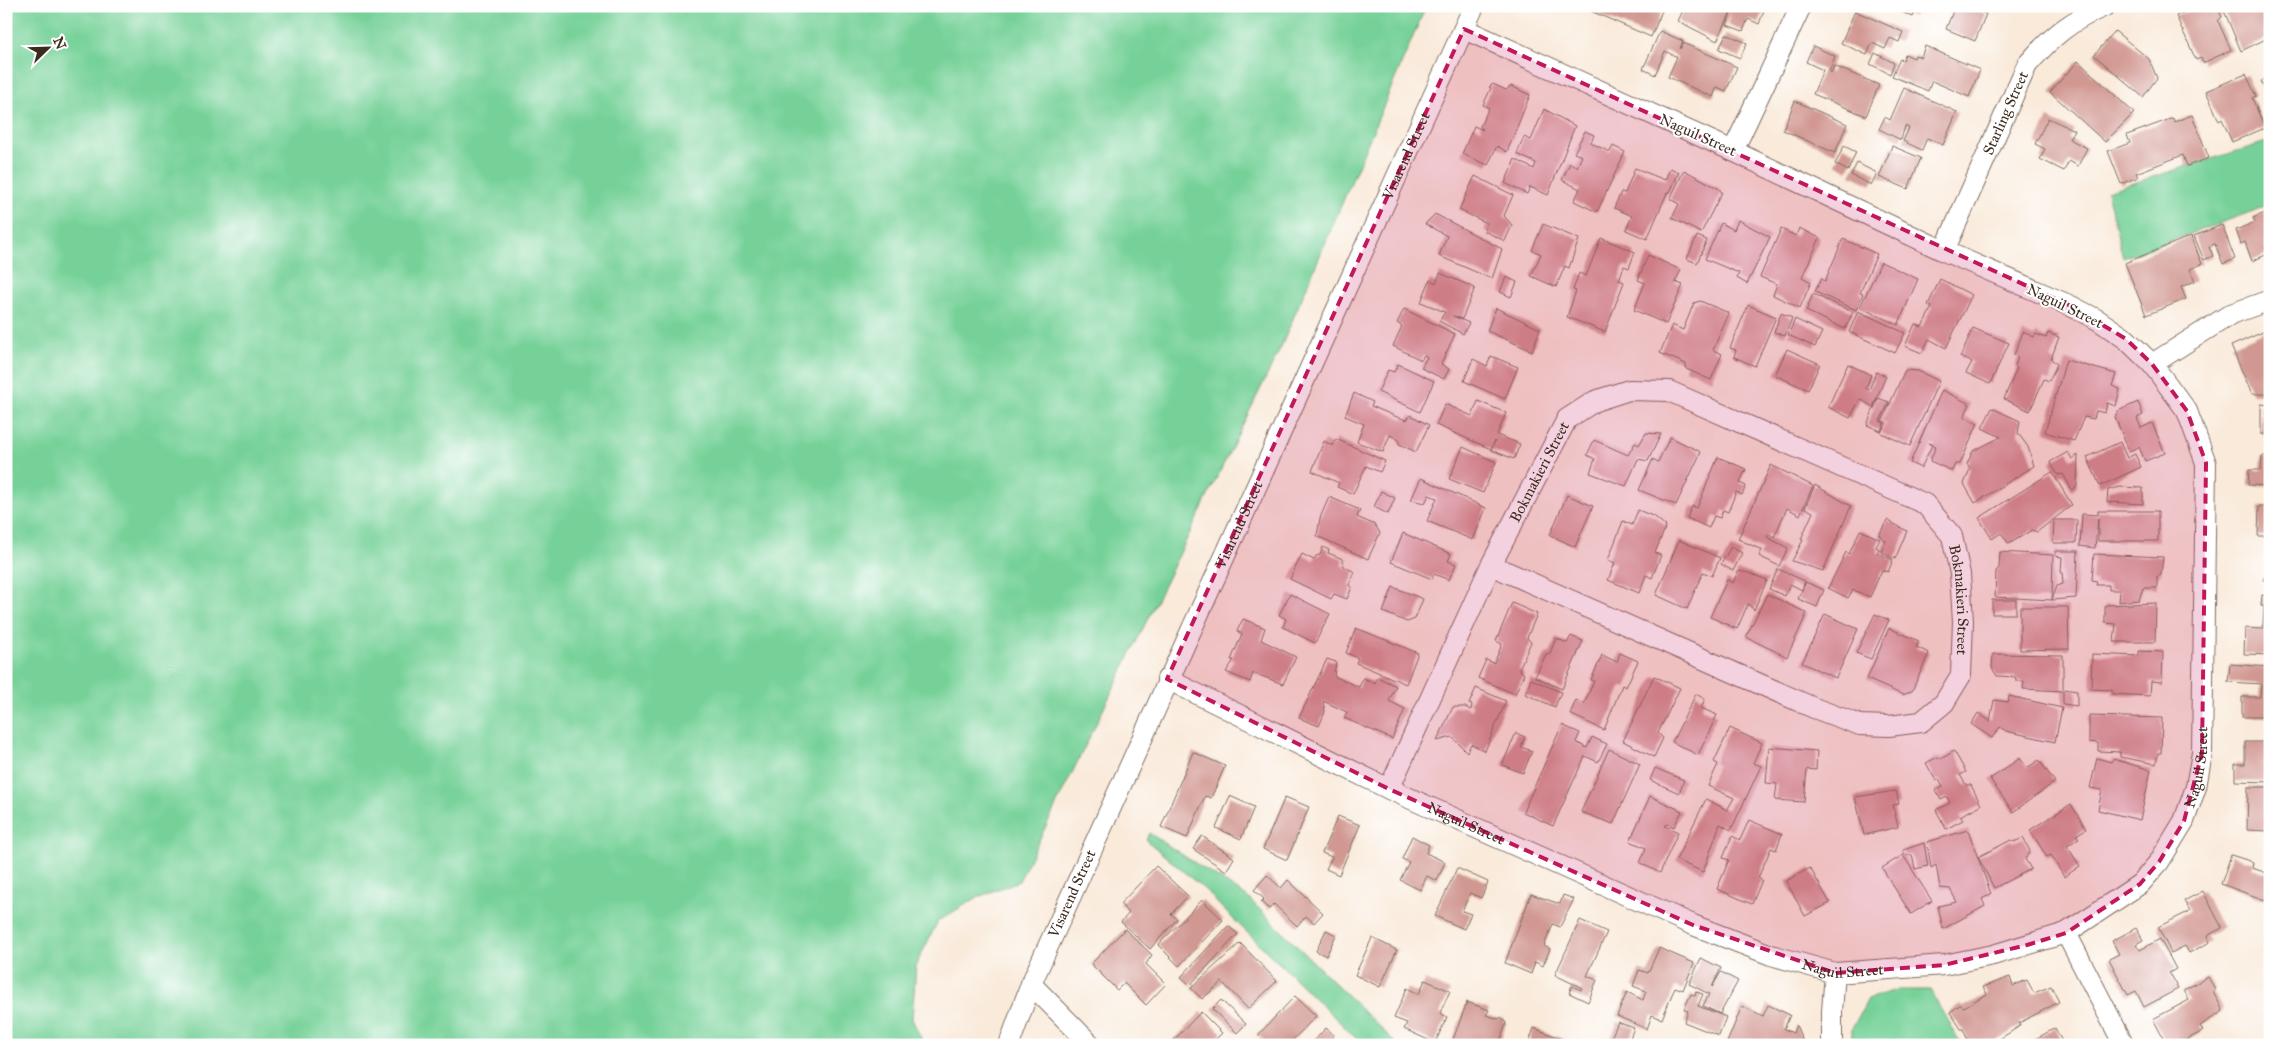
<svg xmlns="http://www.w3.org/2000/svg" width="2276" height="1051" font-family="'IM FELL Great Primer',serif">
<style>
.green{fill:#76d198;stroke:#587e5b}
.building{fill:#d19791}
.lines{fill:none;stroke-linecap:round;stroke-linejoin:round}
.street-casing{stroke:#7e6d60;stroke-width:22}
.street{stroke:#fff;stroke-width:20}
.marked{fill:#c2185b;fill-opacity:0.2;stroke:#c2185b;stroke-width:4;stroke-dasharray:10 6;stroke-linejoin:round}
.labels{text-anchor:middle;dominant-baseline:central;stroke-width:4;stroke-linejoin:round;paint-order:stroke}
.street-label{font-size:15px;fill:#3b2a1e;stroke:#fff}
</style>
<rect width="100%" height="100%" fill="#fff"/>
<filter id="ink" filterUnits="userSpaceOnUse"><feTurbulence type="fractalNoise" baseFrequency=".02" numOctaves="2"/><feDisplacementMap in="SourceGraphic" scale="10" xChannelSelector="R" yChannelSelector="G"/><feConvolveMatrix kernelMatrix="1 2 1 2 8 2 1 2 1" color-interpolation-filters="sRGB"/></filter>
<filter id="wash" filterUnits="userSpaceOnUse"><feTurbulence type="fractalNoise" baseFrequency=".0096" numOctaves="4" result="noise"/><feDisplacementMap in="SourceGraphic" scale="20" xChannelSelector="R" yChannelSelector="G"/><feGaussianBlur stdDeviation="1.12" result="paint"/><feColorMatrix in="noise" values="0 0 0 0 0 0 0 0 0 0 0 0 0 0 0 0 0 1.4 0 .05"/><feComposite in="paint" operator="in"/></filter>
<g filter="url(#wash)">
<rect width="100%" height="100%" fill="#f9eada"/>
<!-- green -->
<path class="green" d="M6 6H1426L1281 347 1019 881 978 897 938 921 916 965 912 1019 924 1045H6Z
M2270 141V205L2123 258 2107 191Z
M1149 833 1247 897 1398 1045H1363L1219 905 1210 894 1146 840Z
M1895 990H1930L1961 1045H1852V1029L1868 999Z"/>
<g id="blocks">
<!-- building -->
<path class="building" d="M1579 6H1664L1651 37Z
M1685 6H1724L1732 10 1717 41 1678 21Z
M1733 6H1755L1764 10 1759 24 1748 19 1743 31 1727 25Z
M1888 6H1918L1913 17Z
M1955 6H1968L1986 14 1975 41 1946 29Z
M2198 6H2217L2222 17 2218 21 2231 50 2203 63 2201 58 2196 60 2176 16Z
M2222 6H2268L2270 37 2241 51Z
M1855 11 1903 32 1899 42 1890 38 1885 49 1872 43 1867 55 1841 43Z
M1660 31 1683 41 1680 49 1683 43 1737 67 1726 91 1717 87 1713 97 1668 77 1677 57 1665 51 1655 75 1643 69Z
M2115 31 2149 59 2157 78 2143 97 2094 55Z
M1726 34 1747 43 1740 58 1719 49Z
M1813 46 1835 56 1829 72 1831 73 1834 66 1879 85 1866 116 1813 94 1823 70 1806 62Z
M1925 46 1980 70 1969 97 1932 81 1928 91 1892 76 1900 59 1903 60 1905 54 1914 58 1915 55 1921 57Z
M1875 53 1894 63 1890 74 1870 64Z
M2078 61 2134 113 2105 142 2050 92Z
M2246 74 2256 96 2252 98 2265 128 2232 142 2222 119 2219 121 2206 91Z
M2270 77V99L2261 81Z
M1493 84 1506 90 1511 86 1530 95 1507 152 1497 146 1488 165 1462 154 1474 126 1483 130 1480 126 1489 108 1483 105 1491 88 1489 87Z
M1904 88 1957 112 1943 145 1927 138 1922 150 1903 141 1909 128 1905 126 1901 140 1879 129 1885 117 1890 120Z
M1795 101 1847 124 1835 153 1783 130Z
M1544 109 1575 126 1548 195 1530 187 1527 194 1505 183 1515 159 1534 169 1536 163 1517 154 1524 137 1531 140Z
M2192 115 2209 158 2187 166 2183 155 2136 173 2138 177 2121 184 2108 151 2130 143 2127 135 2173 118 2174 122Z
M2048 118 2074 130 2069 139 2087 148 2078 166 2069 161 2064 171 2040 159 2045 149 2035 144Z
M1585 131 1594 135 1591 143 1610 152 1613 146 1625 152 1597 212 1574 201 1580 189 1562 180 1570 163 1577 167 1582 156 1574 153Z
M1844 146 1856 152 1848 171 1835 164Z
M1892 146 1921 158 1908 189 1879 177Z
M1857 163 1877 173 1871 185 1851 175Z
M1635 168 1665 180 1670 168 1679 172 1670 192 1667 193 1647 239 1626 230 1632 216 1614 208 1621 192 1625 193Z
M1684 170 1718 188 1722 192 1701 233 1672 218 1679 204 1670 199Z
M1475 176 1513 195 1504 216 1512 225 1505 241 1484 231 1487 223 1459 210Z
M2270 211V245L2265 247 2268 254 2252 261 2245 242 2241 244 2236 230 2255 222 2253 218Z
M1435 214 1502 249 1492 279 1439 256 1447 236 1425 224Z
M1738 220 1770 237 1747 284 1737 278 1739 273 1705 259 1721 223 1734 230Z
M1543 224 1579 239 1569 268 1565 266 1556 287 1531 276 1541 254 1532 250Z
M2222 225 2235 259 2223 264 2215 244 2209 246 2213 256 2204 260 2194 236Z
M1799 228 1820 238 1802 277 1811 282 1800 308 1773 295 1777 284 1760 277 1781 229 1796 236Z
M1697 236 1707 240 1697 263 1687 259Z
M2191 236 2202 264 2190 269 2195 281 2181 287 2186 299 2146 315 2125 263Z
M1601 238 1635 252 1629 268 1624 266 1619 280 1624 282 1605 332 1567 317 1576 291 1573 290 1579 273 1586 276Z
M1843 239 1877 254 1860 293 1863 294 1856 310 1815 292 1821 279 1825 281Z
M1648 255 1681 270 1675 282 1683 285 1666 324 1634 310 1645 283 1638 280Z
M1881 262 1918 279 1898 325 1860 307Z
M1440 273 1475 288 1462 319 1453 316 1469 323 1463 334 1439 321 1445 312 1421 302 1430 280 1436 283Z
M1506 277 1517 282 1511 297 1500 292Z
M1940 279 1972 295 1946 348 1929 339 1922 353 1905 346 1915 324 1922 327 1932 307 1928 305Z
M1813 294 1853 312 1845 329 1806 311Z
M1700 301 1729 313 1713 350 1722 354 1711 380 1686 369V364L1660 353 1672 325 1683 330 1694 303Z
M1748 305 1776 317 1755 366 1734 357 1736 350 1730 348Z
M1496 308 1540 329 1532 351 1487 331Z
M1404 309 1455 334 1441 364 1449 369 1444 379 1421 368 1427 357 1424 355 1421 360 1393 346 1402 326 1397 323Z
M1858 311 1905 333 1895 353 1849 332Z
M1781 313 1792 318 1785 336 1774 332Z
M1795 319 1822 332 1815 347 1788 335Z
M1973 328 2009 343 1990 384 1966 373 1972 362 1960 357Z
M2270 329V394H2252L2231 346Z
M2023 332 2034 337 2036 334 2046 338 2048 333 2059 337 2051 359 2057 364 2049 381 2044 379 2030 411 2004 399 2017 368 2015 366 2018 357 2014 355Z
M1787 349 1820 364 1808 390 1775 375Z
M1491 356 1518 367 1505 399 1464 381 1473 359 1487 366Z
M2066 360 2116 374 2112 386 2120 389 2116 406 2107 403 2105 413 2096 411 2094 419 2084 417 2074 441 2045 432Z
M1398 364 1434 381 1420 412 1378 392 1388 370 1394 372Z
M1848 364 1871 375 1866 388 1869 390 1876 372 1886 376 1873 407 1860 399 1850 418 1828 407Z
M1905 370 1918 371 1939 381 1910 446 1881 433 1886 423 1882 421Z
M1942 390 1970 404 1964 417 1978 423 1960 464H1955L1952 471 1930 461 1936 446 1928 443 1932 445 1921 468 1910 463Z
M1354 393 1373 402 1371 406 1397 417 1407 420 1410 415 1429 425 1416 452 1399 444V440L1390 435 1383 452 1357 442 1364 424 1345 416Z
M1878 398 1889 402 1880 421 1884 423 1881 431 1867 425Z
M1478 401 1506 413 1497 435 1520 444 1514 459 1491 450 1495 441 1491 449 1436 425 1445 404 1472 416Z
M2138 402 2143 415 2137 418 2141 428 2152 423 2165 453 2145 461 2139 447 2129 451 2115 417 2118 411Z
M2261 404 2270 405V434H2261Z
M1992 408 2020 421 2018 433 2028 447 2034 466 1975 503 1964 484 1970 469 1967 464 1973 451 2001 437 1982 428Z
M1646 433 1661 434 1648 461 1638 459 1626 486 1590 473 1595 459 1587 455 1594 440 1628 455 1635 443 1639 445Z
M1670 437 1701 452 1676 505 1639 490 1653 459 1658 462Z
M1336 439 1385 461 1380 472 1366 466 1353 494 1337 487 1339 483 1312 471 1324 441 1333 446Z
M2120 442 2127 458 2135 454 2141 467 2100 486 2087 457Z
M1463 447 1496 462 1483 493 1449 479Z
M2068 452 2072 459 2078 455 2077 486 2072 490 2063 474 2058 475 2050 462Z
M2262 456H2270V486L2248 485 2249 470H2261Z
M1718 457 1746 469 1740 483 1746 486 1742 495 1736 492 1728 512 1723 510 1720 518 1714 516 1709 528 1687 518 1692 506 1697 508Z
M1771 465 1813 486 1800 515 1787 508 1774 537 1768 534 1767 537 1788 548 1779 566 1759 556 1762 550 1738 539Z
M2052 472 2072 505 2037 532 2032 530 2009 544 2001 533 1992 539 1979 518Z
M1421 478 1486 508 1473 540 1427 521 1437 498 1429 495 1425 503 1411 500Z
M1815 485 1851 506 1823 571 1792 561 1803 540 1801 539 1813 512 1805 508Z
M2120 487 2143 488V504L2107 502 2108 490Z
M1381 491 1395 498 1388 514 1374 507Z
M1567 495 1593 506 1575 547 1550 535Z
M1329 497 1360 510 1357 517 1375 525 1380 533 1368 559 1317 536 1320 518Z
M2259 506H2270V536H2258Z
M1638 510 1655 517 1666 526 1655 553 1661 555 1652 578 1646 575 1639 593 1608 580 1615 563 1608 560 1623 521 1632 525Z
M2098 511H2158V541H2098V518L2095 548 2080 546 2082 514 2098 515Z
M1887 520 1907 531 1895 559 1881 552 1886 541 1879 535Z
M2054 520H2077L2076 543H2053Z
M1860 530 1880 539 1876 547 1879 549 1877 553 1893 560 1888 572 1882 570 1870 597 1853 590 1848 598 1828 588 1846 552 1849 554Z
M1403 533 1451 554 1448 561 1456 564 1449 580 1434 574 1432 579 1391 562Z
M1679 540 1720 558 1712 576 1703 572 1687 609 1656 595Z
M1323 547 1329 550 1328 553 1343 559V566L1355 572 1349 585 1352 587 1347 599 1334 594 1331 599 1290 579 1302 554 1314 560 1316 556 1320 555Z
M1731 547 1742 553 1733 571 1721 564Z
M2055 551H2078L2076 598 2052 600 2057 586 2063 584 2062 572H2061L2062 557 2055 556Z
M2000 552 2053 555 2052 600 1995 597 1996 571 1999 568Z
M2094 554 2163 557 2161 575 2157 576V588H2143L2139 600 2119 602 2120 590H2109V585H2096L2097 581 2092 580Z
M2270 563V583L2263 580Z
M1778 569 1805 581 1802 590 1790 584 1785 596 1769 589Z
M1738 571 1749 573 1767 580 1754 610 1748 604 1737 629 1710 617 1727 580 1733 583Z
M1806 582 1824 590 1817 607 1798 599Z
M1393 587 1423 599 1415 619 1407 622 1383 612Z
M1290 594 1330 614 1315 643 1283 627 1286 619 1279 615Z
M1767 594 1807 613 1787 657 1746 637Z
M2262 595 2270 596V655L2244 654 2245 628 2263 629 2264 606H2261Z
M1992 600H2016V614H1992Z
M1512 603 1537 614 1527 638 1531 642 1519 669 1524 674 1515 694 1478 678 1486 660 1494 663 1502 644 1496 641Z
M2156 603 2155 642H2114L2116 624 2105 623V605Z
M2020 607H2068L2069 649 2020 650Z
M1825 614 1858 629 1836 678 1802 663Z
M1875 614 1889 620 1871 659 1856 653Z
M1243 619 1265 628 1261 640 1296 657 1283 684 1253 673 1250 682 1226 672 1234 660H1231L1242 634 1237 631Z
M1356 628 1418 653 1406 684 1356 663 1358 658 1346 653Z
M1889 628 1919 641 1916 647 1929 653 1912 691 1903 695 1867 679Z
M1571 636 1583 641 1562 689 1535 677 1546 654 1550 653 1556 638 1567 643Z
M2139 651 2163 652 2162 682 2151 681 2150 696 2112 694V690L2091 689 2092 654 2139 656Z
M1620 653 1638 661 1626 687 1622 685 1604 730 1570 714 1576 700 1584 704 1594 681 1591 680 1602 655 1617 662Z
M1993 654 2063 655V689L2077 691V706L2063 704V691L2023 689 2024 681H2016L2015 677 1997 676 1992 668Z
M1327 659 1336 662 1334 676 1359 687 1363 678 1375 683 1377 677 1396 686 1389 701 1405 709 1392 739 1344 718 1347 712 1323 701 1325 712 1319 726 1299 718Z
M2230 664 2270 667V717H2242V697H2260L2261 684 2228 682Z
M1654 676 1680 688 1658 733 1663 738 1654 757 1623 741Z
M1531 679 1561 692 1555 707 1525 694Z
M1476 688 1506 701 1485 751 1471 744 1467 752 1452 737 1437 741 1453 707H1465L1471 710 1472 705 1469 704Z
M1696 694 1705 699 1701 708 1717 715 1698 755 1672 742Z
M2009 696 2062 708 2055 742 2006 731 2000 727 1992 738 1971 724 1978 713 1990 721 1994 700 2008 702Z
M2089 716 2162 718 2161 753H2158L2156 764 2120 757V752L2098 751V743L2089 742Z
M1562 725 1580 733 1576 742 1587 748 1592 737 1607 744 1598 762 1585 756 1553 826 1523 812Z
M1730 728 1762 743 1753 763 1761 766 1731 830 1720 824 1703 872 1676 860 1706 799 1727 810 1734 798 1708 786 1718 764 1714 762Z
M1516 733 1525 737 1521 747 1532 751 1523 773 1502 765Z
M2245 742H2270V782L2235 781V764H2245Z
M1769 747 1817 751 1816 770 1807 769 1804 802 1775 800 1777 784 1766 783Z
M1609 749 1640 764 1613 824 1581 812Z
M1954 751 1966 772 1960 775 1966 785H1971L1981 805 1960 816 1963 820 1946 829 1936 810 1950 803 1947 797 1941 800 1935 790 1943 786 1939 779 1936 781 1926 763 1938 757 1941 759Z
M1193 752 1225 766 1211 798 1205 796 1187 838 1161 827Z
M2020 758 2027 768 2039 760 2055 782 2013 812 1990 779Z
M2097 758 2111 762 2113 759 2151 770 2140 820 2098 810 2102 790 2090 788Z
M1655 768 1684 780 1679 793 1650 780Z
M2248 787H2270V831L2247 830Z
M1896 791 1899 804 1893 805 1898 827 1864 835 1855 797Z
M1230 796 1254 807 1241 839 1216 828Z
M1650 796 1682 811 1674 827 1667 824 1665 826 1678 832 1660 873 1640 863 1646 848 1630 841Z
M1285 797 1309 807 1287 860 1263 849Z
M2071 804 2086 829 2076 835 2079 838 2067 846 2080 866 2064 877 2051 855 2047 857 2030 830Z
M1338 816 1360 825 1339 875 1326 869 1332 857 1322 853Z
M1749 820 1782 834 1776 850 1771 848 1758 878 1762 880 1752 904 1717 889 1729 860 1723 858 1732 836 1740 840Z
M1968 830 1991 894 1982 899 1985 906 1943 929 1938 906 1957 902 1950 889 1940 888 1936 865 1931 868 1927 842Z
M1202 836 1234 858 1226 871 1193 849Z
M1412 836 1429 845 1426 853 1445 862 1437 881 1427 876 1420 890 1400 880 1409 862 1402 859Z
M2023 838 2030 851 2025 859 2031 869 1994 888 1978 857 2011 840 2014 842Z
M1924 843 1928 866 1915 869 1912 855H1905L1903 850Z
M1903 855 1932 901 1911 914 1882 868Z
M2231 855 2253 862 2252 868 2270 874V897L2266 896 2265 900 2221 884Z
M1156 866 1188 896 1171 914 1177 919 1150 949 1121 922 1129 913 1120 904Z
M1457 868 1488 882 1481 898 1470 893 1462 911 1471 914 1464 929 1435 916Z
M1810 868 1830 903 1805 916 1786 881Z
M1267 875 1281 888 1288 880 1323 913 1314 923 1306 916 1297 926 1274 904 1269 909 1261 902 1264 899 1254 890Z
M2203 891 2222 928 2207 936 2210 942 2189 953 2185 946 2171 953 2158 927 2190 911 2184 901Z
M1531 894 1560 904 1563 895 1574 899 1560 927 1553 924 1544 946 1550 949 1543 966 1535 962 1531 974 1505 963Z
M1202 900 1223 920 1179 966 1158 945Z
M1580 920 1607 932 1587 976 1597 980 1588 1002 1569 993 1572 986 1581 990 1582 988 1555 975Z
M1228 926 1238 934 1190 985 1181 977Z
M2136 928 2143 940 2136 944 2140 950 2160 939 2176 969 2169 973 2178 989 2144 1007 2136 991 2128 995 2109 959 2119 954 2112 941Z
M1125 929 1152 955 1146 964 1166 984 1146 1005 1124 983 1117 990 1091 964Z
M1326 930 1336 935 1326 956 1316 951Z
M1372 938 1397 950 1380 987 1355 975Z
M1240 943 1277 981 1248 1009 1222 982 1202 999 1191 988Z
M1659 948 1694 963 1683 990 1675 987 1662 1019 1652 1015 1647 1029 1617 1016 1627 992 1643 1000 1646 991 1633 986 1639 970 1648 973Z
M1701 958 1721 968 1712 987 1721 972 1738 981 1720 1014 1703 1006 1709 994 1689 984Z
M2010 977 2013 986 2027 980 2034 993 2051 986 2059 1002 2019 1023 2020 1026 1990 1045H1970L1963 1029H1961L1950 1012 1960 1005 1964 1007 1987 994 1983 987Z
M2208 977 2215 989 2213 991 2223 1011 2200 1026 2203 1031 2177 1045H2167L2153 1019 2189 1000 2184 990Z
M1425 980 1450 991 1440 1013 1447 1017 1435 1043 1404 1029 1407 1023 1394 1018 1407 988 1419 994Z
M1696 992 1703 994 1698 1006 1726 1017 1719 1036 1684 1022 1688 1011 1684 1009 1691 994 1695 996Z
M1295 996 1316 1016 1288 1045H1268L1258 1035Z
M1221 1000 1246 1024 1237 1033 1212 1009Z
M1467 1002 1489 1010 1486 1015 1499 1019 1501 1017 1506 1023 1499 1045H1460L1452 1042Z
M1768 1005 1790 1015 1784 1029 1793 1033 1796 1025 1802 1039 1800 1045H1726L1742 1006 1763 1016Z
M1201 1012 1222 1033 1215 1040 1219 1045H1169Z
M1618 1022 1634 1028 1627 1045H1608Z
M1326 1028 1334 1035 1325 1045H1310Z
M1534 1028 1570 1042 1569 1045H1528Z
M2055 1028 2064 1045H2025Z"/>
</g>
</g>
<g filter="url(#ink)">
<use href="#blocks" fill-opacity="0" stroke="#7e6d60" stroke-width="1"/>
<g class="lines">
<defs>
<g id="street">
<path d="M1733 151 1801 6"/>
<path id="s1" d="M1944 251 2027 65C2052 36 2070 21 2105 6"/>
<path d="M2152 364 2231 314 2270 300"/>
<path id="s2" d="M1167 679 1389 789 1693 925 1771 955 1835 973 1944 965 1993 955 2066 933 2140 884 2159 862 2184 821 2196 787 2202 753 2206 463 2187 411 2152 364 2126 339 2098 320 2071 306 1944 251 1733 151 1464 29"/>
<path id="s3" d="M1389 789 1491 565 1567 419 1595 401 1629 390 1669 391 1925 504 1952 536 1960 574 1963 621 1961 675 1944 703 1921 722 1889 726 1860 725 1814 708 1491 565"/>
<path d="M2066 933 2124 1045"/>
<path d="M1031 984 1091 1045"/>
<path id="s4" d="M1009 1045 1031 984 1474 6"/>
<path d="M1832 1045V1011L1835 973"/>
</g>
</defs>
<!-- street casing -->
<use href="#street" class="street-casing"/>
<!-- street -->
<use href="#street" class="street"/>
</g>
</g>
<!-- marked area -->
<path class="marked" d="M1464 29 2071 306 2126 339 2152 364 2187 411 2206 463 2202 753 2184 821 2159 862 2140 884 2066 933 2027 945 1944 965 1835 973 1693 925 1389 789 1167 679Z"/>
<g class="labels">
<!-- street labels -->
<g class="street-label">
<text stroke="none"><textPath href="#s1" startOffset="151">Starling Street</textPath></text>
<text transform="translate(1698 135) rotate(24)">Naguil Street</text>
<text stroke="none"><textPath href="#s4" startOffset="974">Visarend Street</textPath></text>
<text transform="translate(2065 306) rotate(26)">Naguil Street</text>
<text stroke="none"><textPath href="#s3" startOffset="351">Bokmakieri Street</textPath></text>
<text stroke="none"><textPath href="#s4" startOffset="569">Visarend Street</textPath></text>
<text stroke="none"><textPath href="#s3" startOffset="906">Bokmakieri Street</textPath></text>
<text stroke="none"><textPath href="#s2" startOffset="1188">Naguil Street</textPath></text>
<text stroke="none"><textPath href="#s2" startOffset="332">Naguil Street</textPath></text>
<text stroke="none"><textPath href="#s4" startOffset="164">Visarend Street</textPath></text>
<text stroke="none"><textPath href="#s2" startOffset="738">Naguil Street</textPath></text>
</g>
</g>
<!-- margin -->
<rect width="2276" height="1051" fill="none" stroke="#fff" stroke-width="25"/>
<!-- north arrow -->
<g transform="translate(48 48) rotate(67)" stroke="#ffffff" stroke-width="4" paint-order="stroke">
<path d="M0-4L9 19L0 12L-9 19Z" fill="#3b2a1e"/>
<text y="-8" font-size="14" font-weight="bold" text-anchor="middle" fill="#3b2a1e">N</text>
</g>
</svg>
